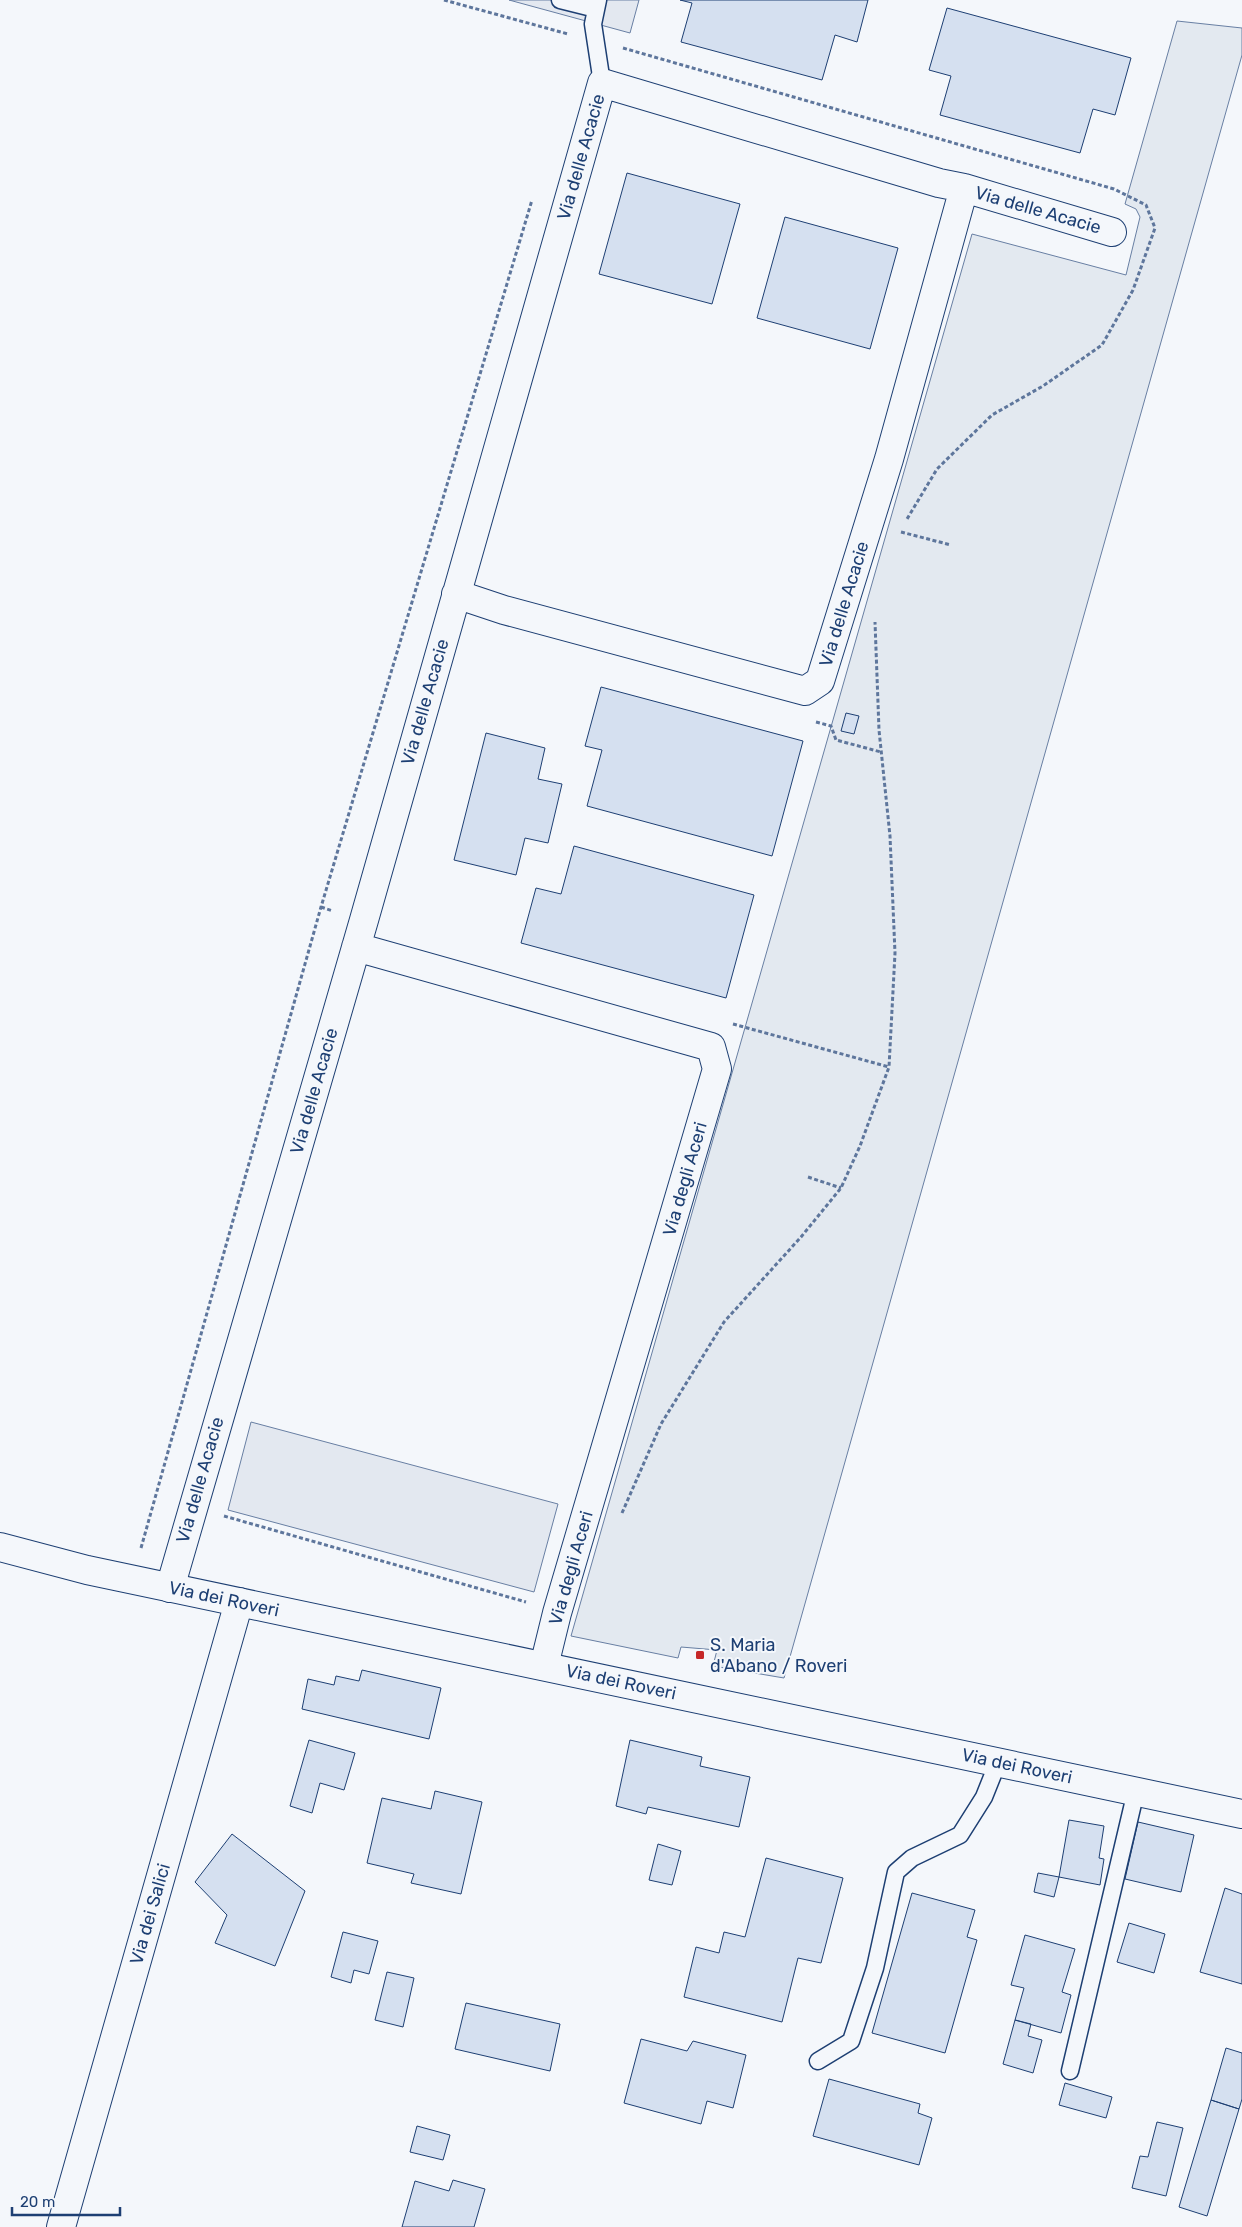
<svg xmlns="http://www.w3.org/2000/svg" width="1242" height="2227" font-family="Rubik,sans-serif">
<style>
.green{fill:#e3e9f0;stroke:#687fa3}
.parking{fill:#e3e8f0;stroke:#687fa3}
.building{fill:#d5e0f0;stroke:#1d3f73}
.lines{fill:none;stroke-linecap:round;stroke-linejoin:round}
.lane-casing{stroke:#1d3f73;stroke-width:19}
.street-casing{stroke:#1d3f73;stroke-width:30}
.secondary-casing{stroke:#1d3f73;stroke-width:30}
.path{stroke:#5e769c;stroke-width:3;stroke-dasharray:4 2.5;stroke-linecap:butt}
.lane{stroke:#f4f7fb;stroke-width:16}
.street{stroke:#f4f7fb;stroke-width:28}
.secondary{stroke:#f4f7fb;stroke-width:28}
.poi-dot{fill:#c62828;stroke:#f4f7fb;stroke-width:2}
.labels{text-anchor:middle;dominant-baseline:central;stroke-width:4;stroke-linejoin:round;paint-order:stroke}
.street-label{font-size:18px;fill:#1d3f73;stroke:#f4f7fb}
.poi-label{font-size:18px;fill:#1d3f73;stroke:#f4f7fb;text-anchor:start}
</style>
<rect width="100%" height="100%" fill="#f4f7fb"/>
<!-- green -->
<path class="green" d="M1177 21 1242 28V55L784 1678 713 1666 717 1650 681 1647 678 1658 571 1636 972 234 1126 275 1140 217 1136 209 1125 204Z"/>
<!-- parking -->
<path class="parking" d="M509 0H639L630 33Z
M251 1422 558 1504 534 1592 228 1510Z"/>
<!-- building -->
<path class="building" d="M680 0H868L857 42 835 35 822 80 681 42 692 3Z
M947 8 1131 58 1115 115 1093 109 1080 153 940 115 951 76 929 70Z
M627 173 740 204 712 304 599 274Z
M785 217 898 248 870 349 757 318Z
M601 687 803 741 772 856 587 806 602 750 585 746Z
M846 713 859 716 854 734 841 731Z
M486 733 545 748 538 779 562 784 548 843 525 838 516 875 454 860Z
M574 846 754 895 726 998 521 943 536 888 561 894Z
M362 1670 441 1688 429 1739 302 1709 308 1679 334 1685 336 1676 359 1681Z
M309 1740 355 1753 344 1790 320 1783 312 1813 290 1806Z
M630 1740 702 1757 700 1766 750 1777 739 1827 648 1807 646 1814 616 1806Z
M435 1791 482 1802 461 1894 411 1883 414 1874 367 1863 382 1798 431 1809Z
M1069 1820 1104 1826 1099 1858 1104 1859 1100 1885 1059 1877Z
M1138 1822 1194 1835 1181 1892 1125 1879Z
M232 1834 305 1891 275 1966 215 1943 227 1915 195 1882Z
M658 1844 681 1851 672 1885 649 1880Z
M766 1858 843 1878 821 1963 798 1958 782 2022 684 1997 696 1947 719 1953 724 1932 745 1937Z
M1038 1873 1059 1877 1054 1897 1034 1892Z
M1225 1888 1242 1894V1984L1200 1972Z
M912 1893 975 1910 967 1937 977 1940 945 2053 872 2033Z
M1129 1923 1165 1934 1154 1973 1117 1962Z
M343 1932 378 1941 369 1974 354 1970 351 1983 331 1977Z
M1025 1935 1075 1949 1062 1992 1071 1995 1061 2033 1015 2020 1024 1988 1011 1985Z
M387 1972 414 1978 403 2027 375 2020Z
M466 2003 560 2024 550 2071 455 2049Z
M1015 2020 1031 2024 1028 2036 1042 2040 1033 2073 1003 2064Z
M641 2039 687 2051 693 2041 746 2055 733 2108 707 2101 701 2124 624 2103Z
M1226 2048 1242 2053V2099L1239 2109 1211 2100Z
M829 2079 920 2104 918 2113 932 2118 919 2165 813 2136Z
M1065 2083 1112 2097 1106 2118 1059 2105Z
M1211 2100 1239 2109 1207 2216 1179 2207Z
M1157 2122 1183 2128 1166 2196 1132 2188 1140 2156 1148 2157Z
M417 2126 450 2135 443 2160 410 2152Z
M453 2180 485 2189 474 2227H402L415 2181 449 2191Z"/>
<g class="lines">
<defs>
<path id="lane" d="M560 0 596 9
M598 0 593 24 602 83
M818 2061 851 2041 875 1968 896 1872 912 1858 960 1835 984 1797 998 1762
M1070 2071 1136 1791"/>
<path id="street" d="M456 594 504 610 805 691 820 681 889 459 964 188
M356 947 711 1047 717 1069 557 1613 544 1666
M170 1588 364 920 602 83 939 183 964 188 1112 232
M61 2227 239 1602"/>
<path id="secondary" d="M0 1547 87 1570 1242 1814"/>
</defs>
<!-- lane casing -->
<use href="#lane" class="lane-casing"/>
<!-- street casing -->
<use href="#street" class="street-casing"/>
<!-- secondary casing -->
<use href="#secondary" class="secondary-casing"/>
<!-- path -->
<path class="path" d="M444 0 568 34
M623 48 1114 189 1146 205 1155 228 1133 290 1102 345 1043 386 992 415 937 469 907 519
M901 532 951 545
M816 722 831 726 836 740 881 752
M321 907 333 911
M733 1024 889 1067
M808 1177 841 1188
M622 1513 661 1424 724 1322 801 1237 841 1188 860 1146 889 1067 895 953 890 836 879 730 875 622
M224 1516 526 1602
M141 1548 321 907 532 200"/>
<!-- lane -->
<use href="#lane" class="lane"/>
<!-- street -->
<use href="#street" class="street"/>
<!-- secondary -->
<use href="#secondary" class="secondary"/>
</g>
<!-- markers -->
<rect class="poi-dot" x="695" y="1650" width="10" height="10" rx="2.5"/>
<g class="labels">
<!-- street labels -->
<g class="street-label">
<text transform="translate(581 157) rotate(-74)">Via delle Acacie</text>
<text transform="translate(1038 210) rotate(16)">Via delle Acacie</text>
<text transform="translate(844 604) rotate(-73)">Via delle Acacie</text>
<text transform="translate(425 702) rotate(-74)">Via delle Acacie</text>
<text transform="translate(314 1091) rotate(-74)">Via delle Acacie</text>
<text transform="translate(685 1179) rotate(-74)">Via degli Aceri</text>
<text transform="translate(200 1480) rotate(-74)">Via delle Acacie</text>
<text transform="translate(571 1568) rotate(-74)">Via degli Aceri</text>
<text transform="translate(224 1599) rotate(12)">Via dei Roveri</text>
<text transform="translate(621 1682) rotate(12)">Via dei Roveri</text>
<text transform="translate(1017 1766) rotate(12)">Via dei Roveri</text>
<text transform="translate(150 1914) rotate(-74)">Via dei Salici</text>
</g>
<!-- poi labels -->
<g class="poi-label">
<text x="710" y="1645">S. Maria<tspan x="710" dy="21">d'Abano / Roveri</tspan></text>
</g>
</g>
<!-- scale -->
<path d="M12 2207v8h108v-8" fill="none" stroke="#1d3f73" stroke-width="2.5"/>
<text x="20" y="2207" font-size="15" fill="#1d3f73" stroke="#f4f7fb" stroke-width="4" paint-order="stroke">20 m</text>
</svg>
